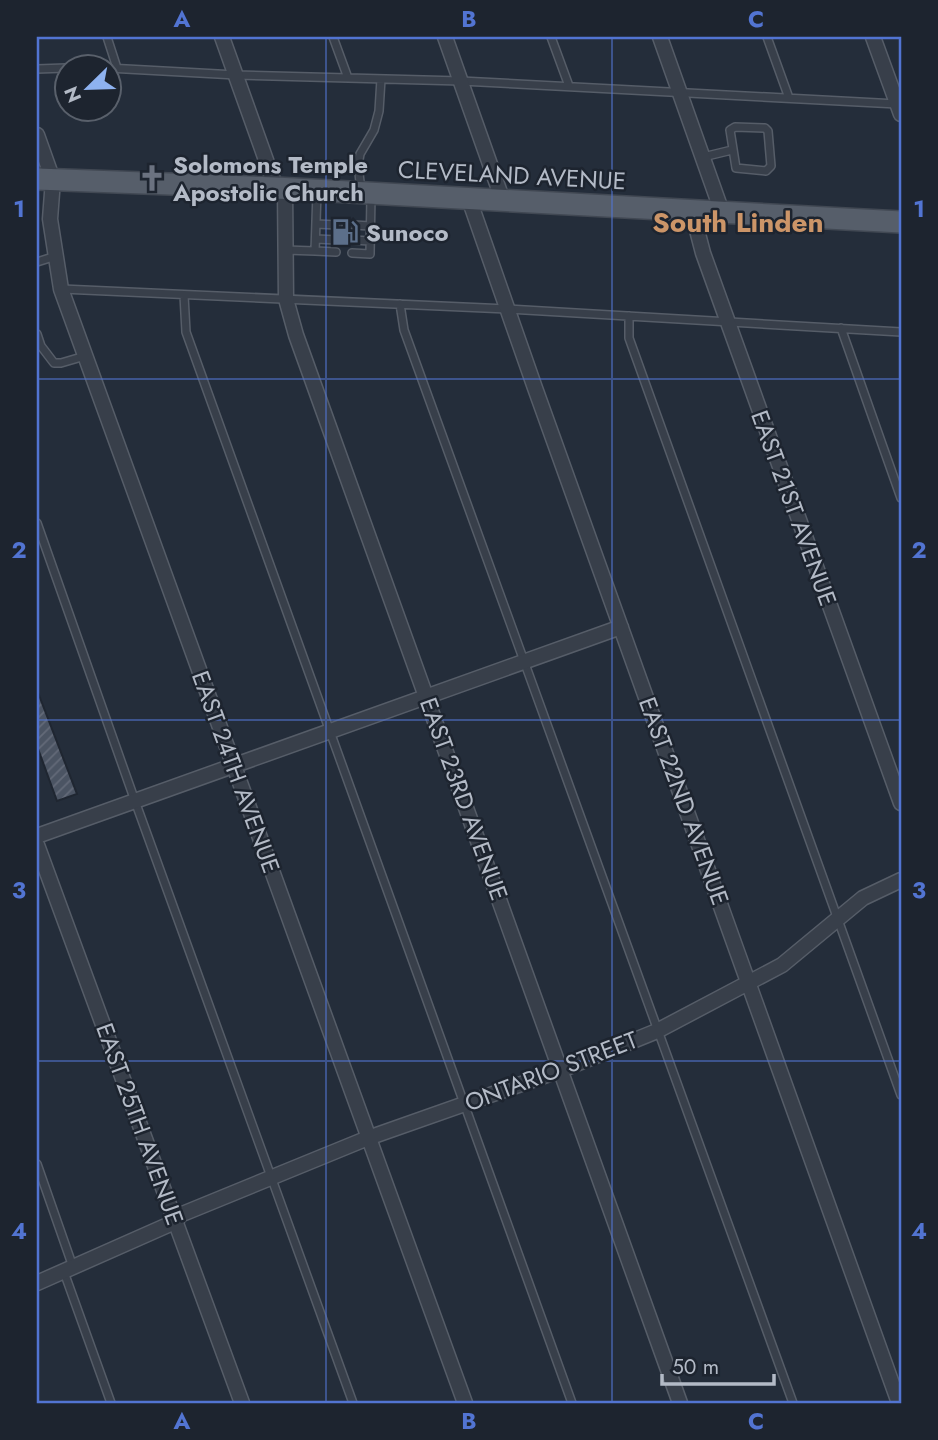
<svg xmlns="http://www.w3.org/2000/svg" width="938" height="1440" font-family="Jost,sans-serif">
<style>
.building{fill:url(#building-hatch);stroke:#1f2631;stroke-width:2}
.lines{fill:none;stroke-linecap:round;stroke-linejoin:round}
.service-casing{stroke:#565d68;stroke-width:10}
.minor-casing{stroke:#565d68;stroke-width:17}
.primary-casing{stroke:#414853;stroke-width:24}
.service{stroke:#383f4a;stroke-width:7}
.minor{stroke:#383f4a;stroke-width:14}
.primary{stroke:#565e6a;stroke-width:21}
.grid{fill:none;stroke:#5274d2;stroke-width:2;stroke-opacity:0.55}
.labels{text-anchor:middle;dominant-baseline:central;stroke-width:5;stroke-linejoin:round;paint-order:stroke}
.poi-label{font-size:24px;font-weight:bold;fill:#b3bac6;stroke:#1d242f;text-anchor:start}
.street-label{font-size:24px;fill:#b3bac6;stroke:#1d242f}
.quarter-label{font-size:28px;font-weight:bold;fill:#cc9568;stroke:#1d242f}
.neatline{fill:none;stroke:#5274d2;stroke-width:2.5}
.grid-label{font-size:23px;text-anchor:middle;font-weight:bold;fill:#5274d2}
</style>
<defs>
<pattern id="building-hatch" width="6" height="6" patternUnits="userSpaceOnUse" patternTransform="scale(1.75)"><rect width="6" height="6" fill="#4b5463"/><path d="M-1 1l2-2M0 6l6-6M5 7l2-2" fill="none" stroke="#636a78"/></pattern>
</defs>
<rect width="100%" height="100%" fill="#242d3a"/>
<!-- building -->
<path class="building" d="M37 690 77 794 57 801 37 746Z"/>
<g class="lines">
<defs>
<path id="service" d="M107 37 117 68
M333 37 348 78
M551 37 569 86
M767 37 789 98
M108 68 236 75 461 81 897 104
M37 69 66 68
M735 127 765 128 768 131 771 166 766 171 736 168 730 130Z
M703 157 732 150
M361 190 358 165 360 154 374 130 379 111 381 79
M316 224 338 225
M353 225 371 226
M316 239 337 240
M353 240 370 241
M285 250 315 251 317 192
M315 251 336 252
M352 253 370 254 371 195
M37 262 56 256
M62 289 507 309 901 332
M184 295 186 332 572 1403
M400 304 404 330 793 1403
M629 316V338L901 1095
M841 328 901 498
M37 334 41 346 54 363H61L85 356
M37 523 135 801 353 1403
M37 1164 73 1267
M64 1272 111 1403"/>
<path id="minor" d="M222 37 276 188
M445 37 503 201
M660 37 722 212
M873 37 901 114
M37 135 53 180 50 219 61 289 465 1403
M285 189 286 299 296 335 680 1403
M469 199 535 388 899 1403
M692 211 703 253 901 803
M37 836 621 627
M37 845 242 1403
M175 1217 368 1138 561 1070 657 1031 782 965 863 898 901 880
M37 1283 177 1221"/>
<path id="primary" d="M37 179 276 188 901 222"/>
</defs>
<!-- service casing -->
<use href="#service" class="service-casing"/>
<!-- minor casing -->
<use href="#minor" class="minor-casing"/>
<!-- primary casing -->
<use href="#primary" class="primary-casing"/>
<!-- service -->
<use href="#service" class="service"/>
<!-- minor -->
<use href="#minor" class="minor"/>
<!-- primary -->
<use href="#primary" class="primary"/>
</g>
<!-- grid -->
<path class="grid" d="M326 37V1403M612 37V1403M37 379H901M37 720H901M37 1061H901"/>
<!-- icons -->
<defs>
<symbol id="church-bare" viewBox="-9 -9 18 18"><path d="M-1.2-6h2.4v3.5h3.3v2.4h-3.3V6h-2.4V-.1h-3.3v-2.4h3.3Z" fill="#6b7280" stroke="#1d242f" stroke-width="2.5" paint-order="stroke"/></symbol>
<symbol id="fuel-bare" viewBox="-9 -9 18 18"><path d="M-5.5-6h7V0h2V4h1.3V-2.5L3-4.5l.8-.8L6-3V5H2.5V1h-1V6h-7ZM-4.2-4.7v3.2H.2V-4.7Z" fill="#5c6f8a" stroke="#1d242f" stroke-width="2.5" paint-order="stroke"/></symbol>
</defs>
<g fill-rule="evenodd">
<use href="#church-bare" x="133" y="159" width="38" height="38"/>
<use href="#fuel-bare" x="326" y="213" width="38" height="38"/>
</g>
<g class="labels">
<!-- poi labels -->
<g class="poi-label">
<text x="173" y="164">Solomons Temple<tspan x="173" dy="28">Apostolic Church</tspan></text>
<text x="366" y="232">Sunoco</text>
</g>
<!-- street labels -->
<g class="street-label">
<text transform="translate(512 175) rotate(3)">CLEVELAND AVENUE</text>
<text transform="translate(794 508) rotate(70)">EAST 21ST AVENUE</text>
<text transform="translate(236 772) rotate(70)">EAST 24TH AVENUE</text>
<text transform="translate(464 799) rotate(70)">EAST 23RD AVENUE</text>
<text transform="translate(684 801) rotate(70)">EAST 22ND AVENUE</text>
<text transform="translate(551 1071) rotate(-21)">ONTARIO STREET</text>
<text transform="translate(140 1124) rotate(70)">EAST 25TH AVENUE</text>
</g>
<!-- quarter labels -->
<g class="quarter-label">
<text x="738" y="222">South Linden</text>
</g>
</g>
<!-- border -->
<rect width="938" height="1440" fill="none" stroke="#1d242f" stroke-width="77"/>
<!-- north arrow -->
<g transform="translate(88 88) rotate(247)"><circle r="33" fill="#1d242f" stroke="#59606b" stroke-width="2"/>
<path d="M0-5L12 26L0 18L-12 26Z" fill="#8eb2f0"/>
<text y="-10" font-size="19" font-weight="bold" text-anchor="middle" fill="#b3bac6">N</text>
</g>
<!-- scale -->
<path d="M662 1374v10h112v-10" fill="none" stroke="#b3bac6" stroke-width="3.5"/>
<text x="672" y="1374" font-size="21" fill="#b3bac6" stroke="#1d242f" stroke-width="5" paint-order="stroke">50 m</text>
<rect x="38" y="38" width="862" height="1364" class="neatline"/>
<g class="grid-label">
<text x="182" y="27">A</text>
<text x="469" y="27">B</text>
<text x="756" y="27">C</text>
<text x="19" y="217">1</text>
<text x="919" y="217">1</text>
<text x="19" y="558">2</text>
<text x="919" y="558">2</text>
<text x="19" y="898">3</text>
<text x="919" y="898">3</text>
<text x="19" y="1239">4</text>
<text x="919" y="1239">4</text>
<text x="182" y="1429">A</text>
<text x="469" y="1429">B</text>
<text x="756" y="1429">C</text>
</g>
</svg>
